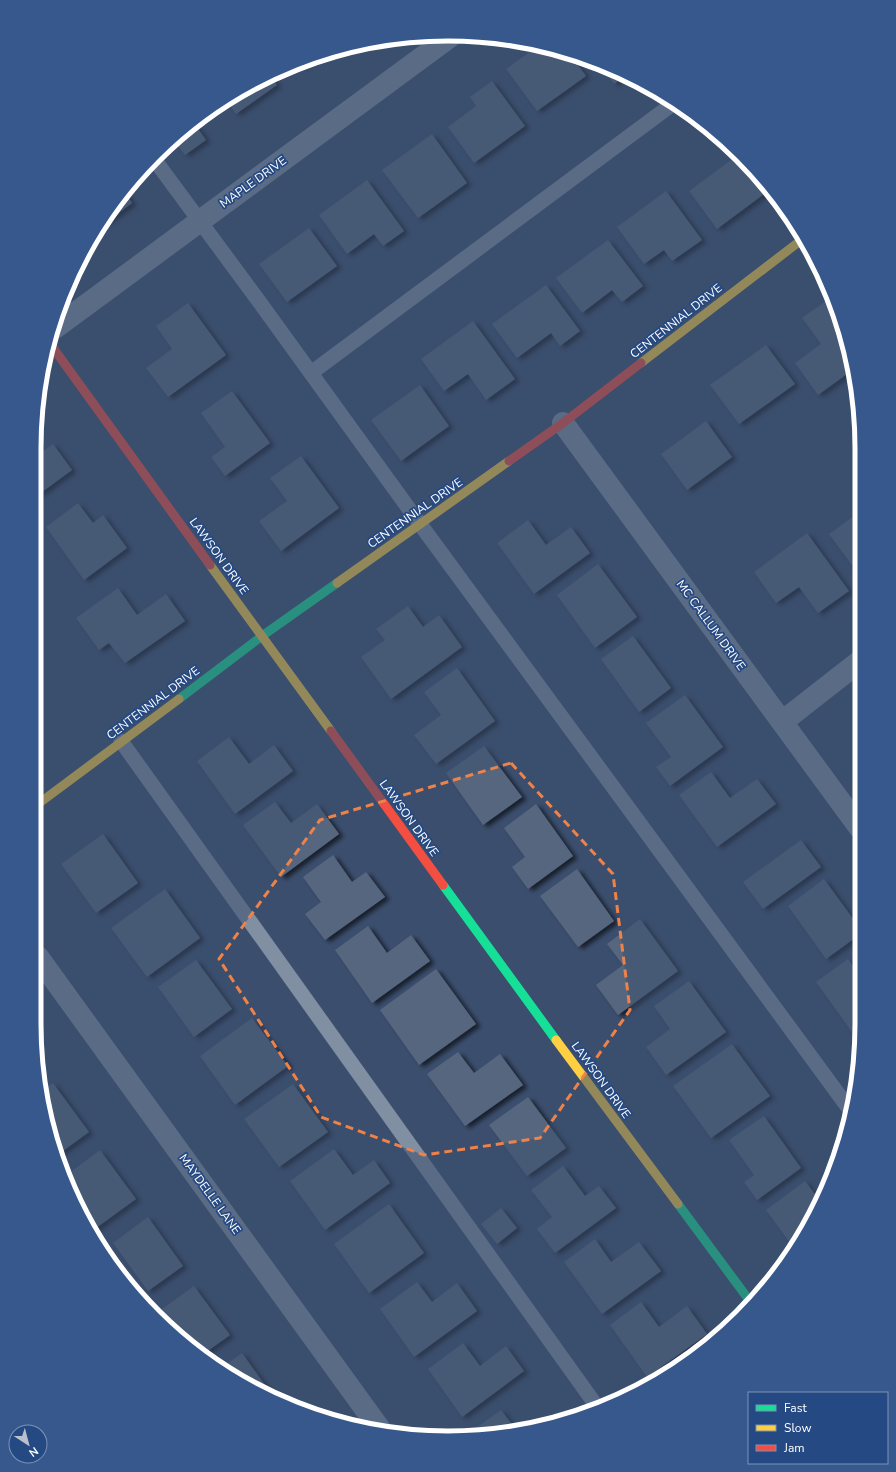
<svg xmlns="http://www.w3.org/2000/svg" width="896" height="1472" font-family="'Nunito Sans',sans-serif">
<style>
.building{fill:#56667e;filter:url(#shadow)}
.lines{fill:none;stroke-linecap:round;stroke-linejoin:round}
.lane{stroke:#818fa3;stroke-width:15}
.street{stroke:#818fa3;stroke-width:22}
.fast{stroke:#16e098;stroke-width:9}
.slow{stroke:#ffcf43;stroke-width:9}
.jam{stroke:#f24e42;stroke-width:9}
.marked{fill:none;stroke:#ee8249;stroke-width:3;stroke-dasharray:8 5;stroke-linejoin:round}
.labels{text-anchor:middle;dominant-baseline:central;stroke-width:3.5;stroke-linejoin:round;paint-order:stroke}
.street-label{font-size:12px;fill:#fff;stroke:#254983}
.rim{fill:none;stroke:#fff;stroke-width:5}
</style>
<defs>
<filter id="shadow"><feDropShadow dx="4.5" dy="2.5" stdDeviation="2" flood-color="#0009"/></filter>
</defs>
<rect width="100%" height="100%" fill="#3b4e6d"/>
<!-- building -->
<path class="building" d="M539 45 555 48 569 53 586 76 537 111 506 69Z
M316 56 301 67 298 64 315 56Z
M600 65 626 75 614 84Z
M271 76 277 85 236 114 226 100 241 90Z
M492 81 525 126 474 163 448 127 476 106 470 97Z
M194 123 206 140 185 155 173 139Z
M432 134 467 183 418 218 382 170Z
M738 155 750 167 768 191 717 229 689 191Z
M367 180 404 231 383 246 374 234 347 254 319 215Z
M124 191 132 203 103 225 119 196Z
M666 191 702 240 672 261 664 250 644 264 617 227Z
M309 228 337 266 287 302 259 264Z
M608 240 643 286 622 302 612 290 582 313 556 278Z
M546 285 580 331 560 346 551 333 517 358 492 324Z
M830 298 840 315 851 371 818 395 795 363 821 344 802 318Z
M188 303 226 355 168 397 146 368 172 349 156 326Z
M473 321 515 379 486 400 468 374 444 391 421 359Z
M766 345 795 384 739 424 710 385Z
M420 385 449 426 401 461 371 420Z
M232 391 270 443 225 476 211 457 225 447 201 413Z
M706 421 732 457 687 490 661 454Z
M53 444 72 470 38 495V455Z
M301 456 339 508 281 551 259 521 287 501 270 478Z
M78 503 93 523 103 515 127 548 84 580 46 527Z
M861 511V565L855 569 829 534Z
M528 520 546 545 571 527 590 553 534 594 497 543Z
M807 533 849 591 818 613 799 587 776 603 754 572Z
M598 564 637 617 595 648 557 595Z
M118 588 137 615 166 594 185 621 125 663 109 643 99 650 76 618Z
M408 606 423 627 439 615 462 647 391 699 361 657 385 640 376 629Z
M633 636 671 688 639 712 601 659Z
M457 668 495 721 436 764 414 735 441 715 424 692Z
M685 695 723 747 670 786 656 767 671 757 646 723Z
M229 737 249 764 274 745 293 771 235 814 197 761Z
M484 746 522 797 483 825 446 773Z
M711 772 730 798 757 779 776 804 717 847 679 795Z
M275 802 291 823 317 804 339 834 281 877 243 825Z
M536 804 573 856 528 889 512 867 525 857 504 828Z
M103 834 138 883 96 913 61 864Z
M801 840 821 867 763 909 743 882Z
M333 855 352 882 366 872 385 897 325 940 305 914 321 902 303 877Z
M577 869 614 921 578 947 540 896Z
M824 879 859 927V935L826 959 788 906Z
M165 889 200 938 147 977 111 928Z
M640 919 678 971 618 1015 596 985 623 965 607 944Z
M368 926 387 953 411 935 430 961 372 1003 335 950Z
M848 959 859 974V1031L854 1035 816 982Z
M196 960 232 1009 194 1037 158 987Z
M436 969 476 1024 419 1065 380 1010Z
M689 981 726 1032 666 1075 646 1047 670 1029 654 1006Z
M252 1018 288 1066 235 1105 200 1056Z
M732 1044 770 1096 711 1138 673 1086Z
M458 1052 474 1073 500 1054 523 1085 465 1126 427 1074Z
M53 1083 89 1132 56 1156 41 1091Z
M293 1084 328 1132 279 1167 244 1119Z
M528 1097 566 1148 527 1176 489 1125Z
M764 1116 801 1168 757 1200 744 1182 754 1175 729 1140Z
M334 1149 353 1175 374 1160 390 1183 325 1230 290 1181Z
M100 1150 136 1199 92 1231 77 1207 64 1177Z
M563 1166 585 1196 599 1186 616 1208 555 1253 537 1229 552 1217 531 1190Z
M805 1181 820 1201 793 1247 766 1210Z
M389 1204 424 1253 369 1293 334 1244Z
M501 1208 517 1228 497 1244 481 1224Z
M148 1217 183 1266 148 1291 113 1243Z
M595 1239 611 1262 639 1242 661 1271 602 1314 564 1262Z
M417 1282 432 1302 457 1283 477 1311 414 1357 380 1309Z
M194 1286 230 1335 202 1355 154 1315Z
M641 1302 659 1327 687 1306 707 1334 647 1377 610 1325Z
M463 1343 480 1366 506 1346 524 1371 462 1417 428 1369Z
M242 1353 270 1392 268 1393 220 1369Z
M501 1410 517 1431 502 1434 472 1436 469 1433Z"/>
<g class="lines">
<!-- lane -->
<path class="lane" d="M154 159 258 300 420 524 850 1110
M311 373 674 103
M121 741 598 1408"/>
<!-- street -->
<path class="street" d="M55 328 451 36
M563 423 859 827
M782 722 860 661
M38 957 382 1432"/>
<!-- fast -->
<path class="fast" d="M179 699 262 636 337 583
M443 885 556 1040
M678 1204 752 1304"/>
<!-- slow -->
<path class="slow" d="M641 363 804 238
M210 565 331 731
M337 583 509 461
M38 804 179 699
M556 1040 678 1204"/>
<!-- jam -->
<path class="jam" d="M51 345 210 565
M509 461 563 423 641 363
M331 731 443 885"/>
</g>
<!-- marked area -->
<path d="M0 0H896V1472H0ZM511 763 613 874 630 1010 540 1138 424 1155 321 1117 219 959 320 820Z" fill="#3b4e6d" fill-opacity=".55" fill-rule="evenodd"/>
<path class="marked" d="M511 763 613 874 630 1010 540 1138 424 1155 321 1117 219 959 320 820Z"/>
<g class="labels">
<!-- street labels -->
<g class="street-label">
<text transform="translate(253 182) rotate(-36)">MAPLE DRIVE</text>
<text transform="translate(676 321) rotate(-38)">CENTENNIAL DRIVE</text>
<text transform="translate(415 513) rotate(-35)">CENTENNIAL DRIVE</text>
<text transform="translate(219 556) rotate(54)">LAWSON DRIVE</text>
<text transform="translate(711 625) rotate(54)">MC CALLUM DRIVE</text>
<text transform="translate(153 703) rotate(-37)">CENTENNIAL DRIVE</text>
<text transform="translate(409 818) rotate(54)">LAWSON DRIVE</text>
<text transform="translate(601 1080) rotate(54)">LAWSON DRIVE</text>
<text transform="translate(210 1194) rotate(54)">MAYDELLE LANE</text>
</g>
</g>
<!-- crop -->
<path d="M0 0H896V1472H0ZM448 41H448A407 407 0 0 1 855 448V1024A407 407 0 0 1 448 1431H448A407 407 0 0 1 41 1024V448A407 407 0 0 1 448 41Z" fill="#36588d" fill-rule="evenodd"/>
<path class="rim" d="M448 41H448A407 407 0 0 1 855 448V1024A407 407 0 0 1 448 1431H448A407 407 0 0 1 41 1024V448A407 407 0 0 1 448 41Z"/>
<!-- legend -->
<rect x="748" y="1392" width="140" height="72" fill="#254983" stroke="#7c92b5"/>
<rect x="756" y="1405" width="20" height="6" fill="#16e098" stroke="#7c92b5"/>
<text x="784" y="1412" font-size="12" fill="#ffffff">Fast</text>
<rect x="756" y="1425" width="20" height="6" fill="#ffcf43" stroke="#7c92b5"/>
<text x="784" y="1432" font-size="12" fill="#ffffff">Slow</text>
<rect x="756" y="1445" width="20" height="6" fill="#f24e42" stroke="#7c92b5"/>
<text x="784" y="1452" font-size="12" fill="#ffffff">Jam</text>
<!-- north arrow -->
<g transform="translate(28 1444) rotate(144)"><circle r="19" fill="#254983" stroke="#7c92b5"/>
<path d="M0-3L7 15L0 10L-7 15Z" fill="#bac1cc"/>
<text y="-6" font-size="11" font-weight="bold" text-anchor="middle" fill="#ffffff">N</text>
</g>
</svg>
